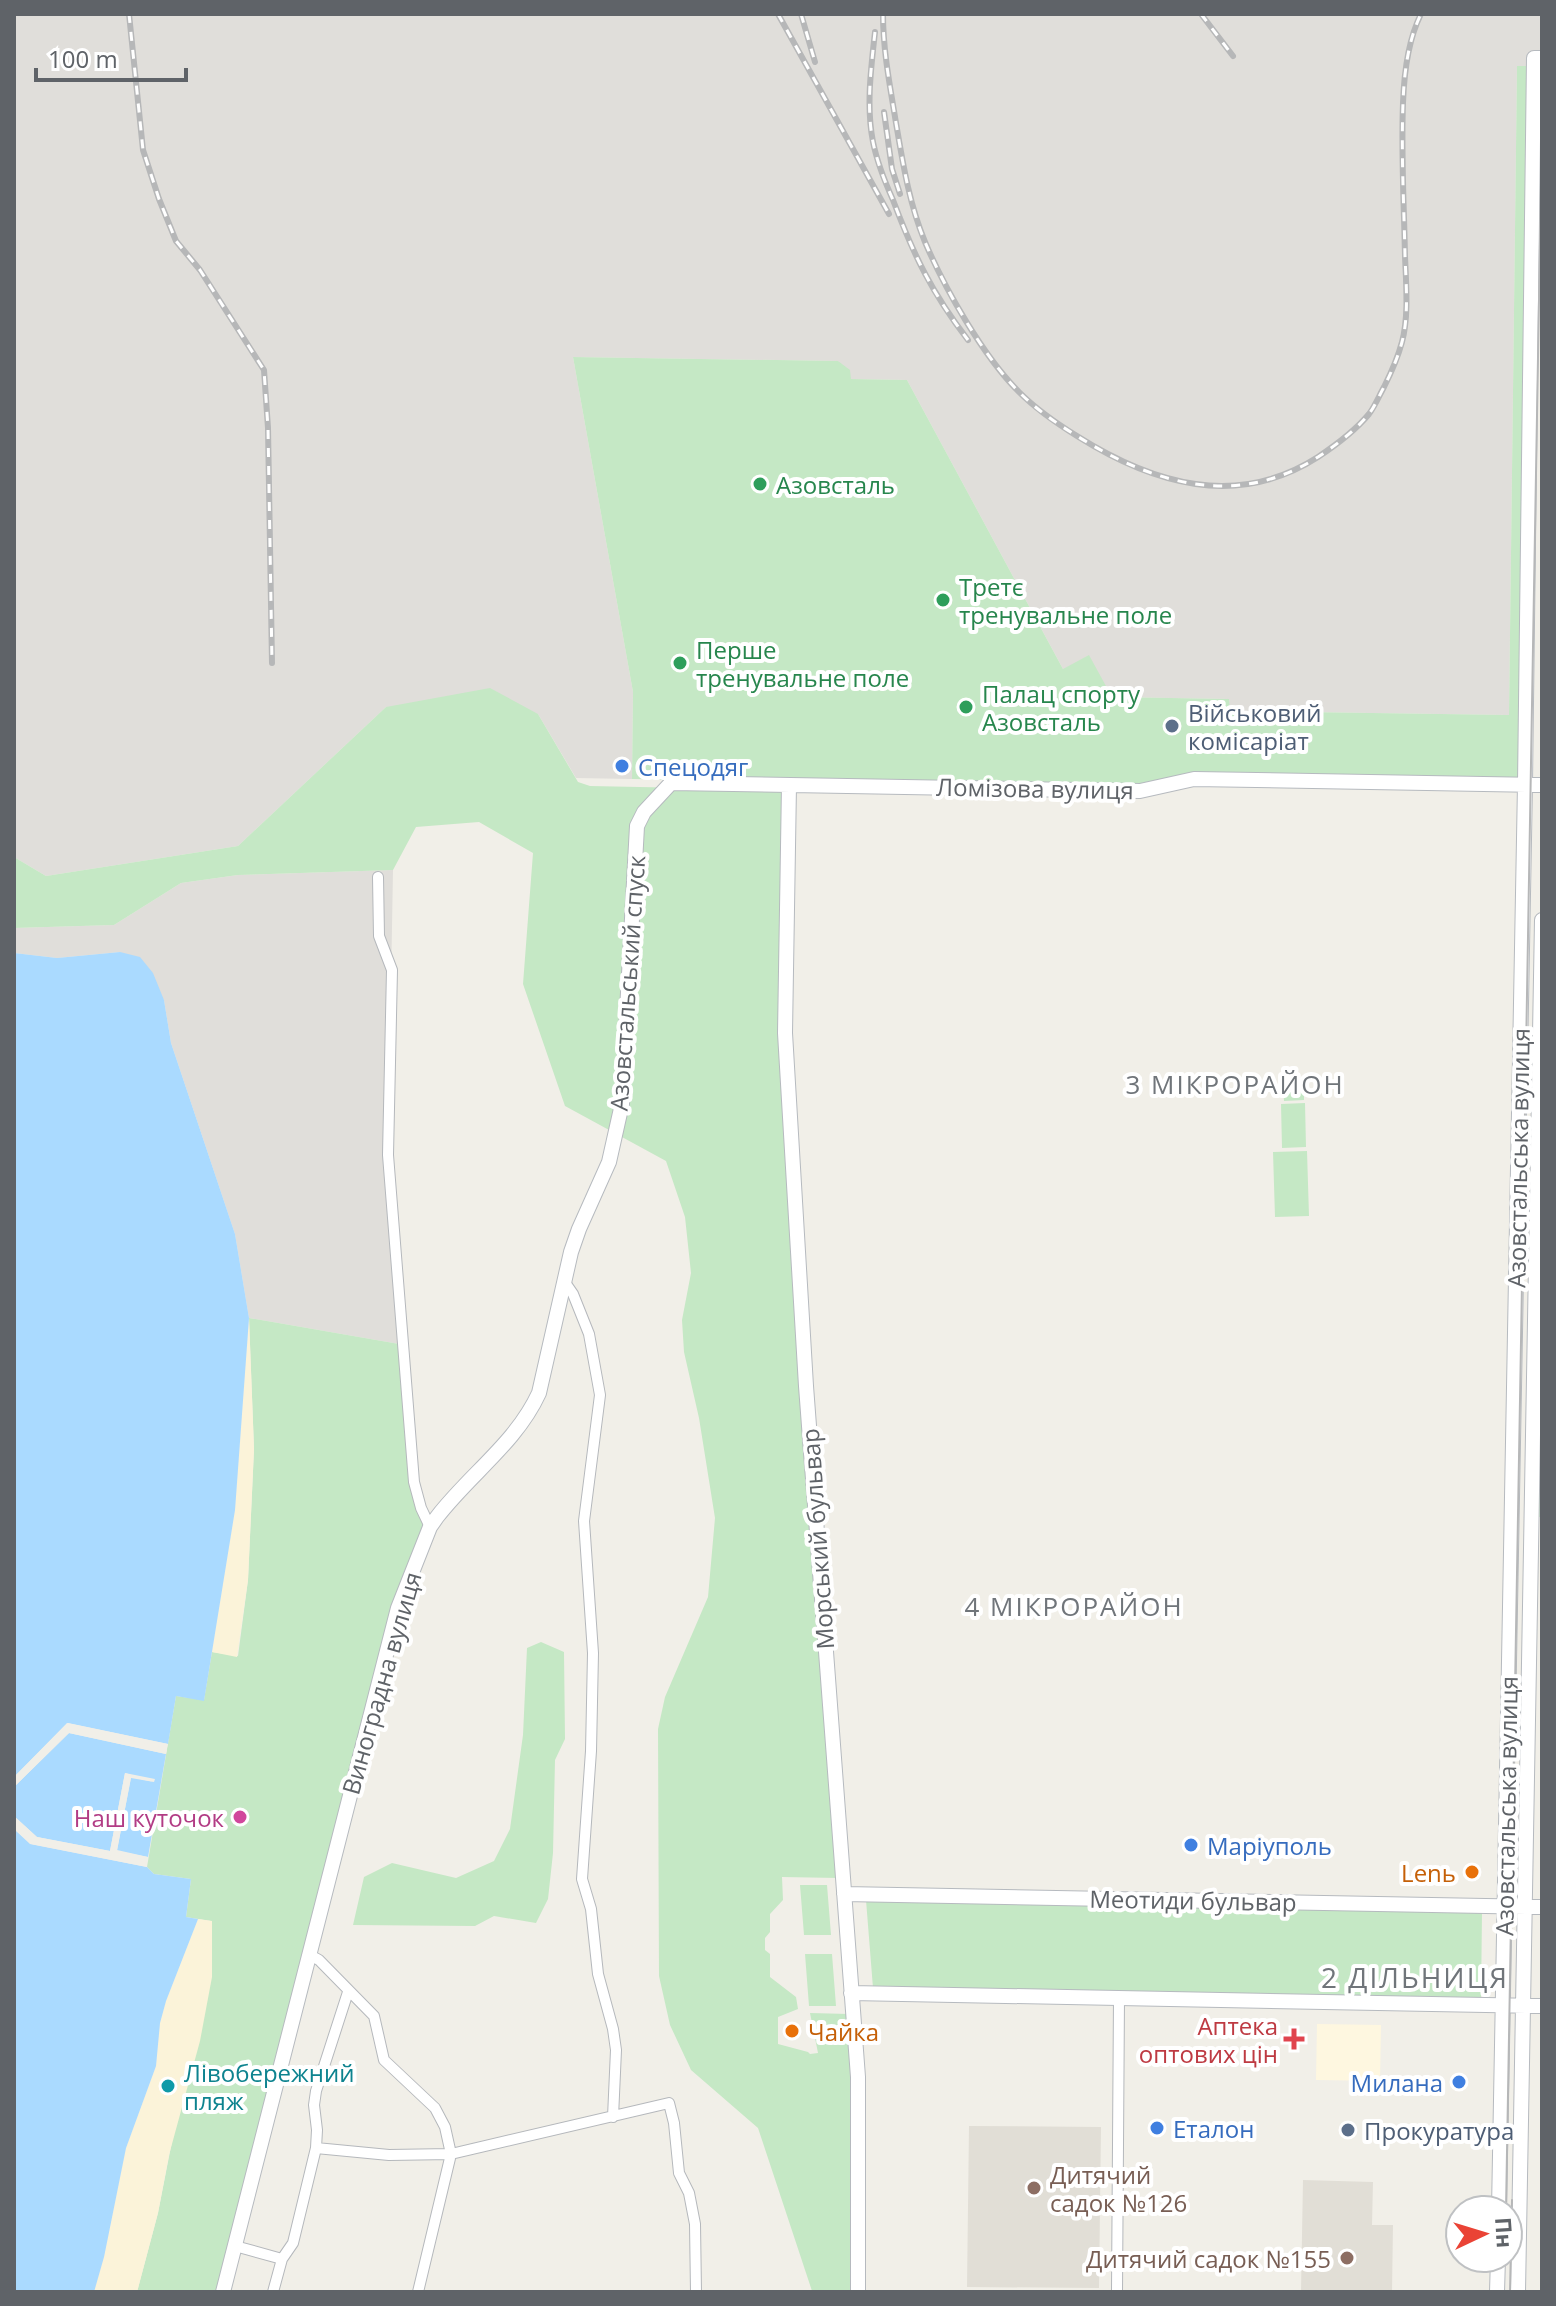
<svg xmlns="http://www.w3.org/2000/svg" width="1556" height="2306" font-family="'Open Sans',sans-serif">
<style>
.commercial{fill:#fef7e0}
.industrial{fill:#e0deda}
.education{fill:#e1ded6}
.green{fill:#c5e8c5}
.sand{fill:#fbf3d9}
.water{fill:#aadaff}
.pier{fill:#f1efe8}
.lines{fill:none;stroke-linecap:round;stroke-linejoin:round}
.street-casing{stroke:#b5b8bc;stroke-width:12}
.secondary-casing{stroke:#b6babf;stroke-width:16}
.street{stroke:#fff;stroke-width:10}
.secondary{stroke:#fff;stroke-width:14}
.tram{stroke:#b6b7b8;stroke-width:2}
.rail-casing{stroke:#b6b7b8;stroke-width:6}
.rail{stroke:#fff;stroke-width:3;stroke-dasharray:9;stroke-linecap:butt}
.leisure-dot{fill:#2e9e5b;stroke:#fff;stroke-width:3}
.service-dot{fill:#5c6f8a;stroke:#fff;stroke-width:3}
.shop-dot{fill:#3f7fe0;stroke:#fff;stroke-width:3}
.hotel-dot{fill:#d1479c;stroke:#fff;stroke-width:3}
.food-dot{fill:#e8710a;stroke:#fff;stroke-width:3}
.health-dot{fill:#e0444e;stroke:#fff;stroke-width:3}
.culture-dot{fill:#0f9aa8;stroke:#fff;stroke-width:3}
.education-dot{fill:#8d6e63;stroke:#fff;stroke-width:3}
.labels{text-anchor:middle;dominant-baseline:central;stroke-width:8;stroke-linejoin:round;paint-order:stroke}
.leisure-label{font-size:24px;fill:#27864d;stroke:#fff;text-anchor:start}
.service-label{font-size:24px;fill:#4e5e75;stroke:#fff;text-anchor:start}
.shop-label{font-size:24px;fill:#366cbe;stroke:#fff;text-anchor:start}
.street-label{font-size:24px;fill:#5f6368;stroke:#fff}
.hotel-label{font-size:24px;fill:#b23c85;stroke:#fff;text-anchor:end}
.food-label{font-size:24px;fill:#c56008;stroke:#fff;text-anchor:end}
.health-label{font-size:24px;fill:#be3a42;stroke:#fff;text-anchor:end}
.culture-label{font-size:24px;fill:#0d838f;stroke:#fff;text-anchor:start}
.education-label{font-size:24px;fill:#785e54;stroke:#fff;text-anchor:start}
.neighbourhood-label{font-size:26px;letter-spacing:2px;fill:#70757a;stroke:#fff}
.quarter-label{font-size:28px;letter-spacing:2px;fill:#70757a;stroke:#fff}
</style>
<rect width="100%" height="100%" fill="#f1efe8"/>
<!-- commercial -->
<path class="commercial" d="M1317 2024 1381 2025 1380 2081 1316 2080Z"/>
<!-- industrial -->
<path class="industrial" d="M14 14H1542V54L1528 53V66H1517L1509 715 1229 711V699L1112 697 1063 669 907 380 850 379 838 361 573 357 633 692 632 779 576 778 538 714 386 707 238 846 46 876 14 857Z
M393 870 388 1155 405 1345 249 1318 235 1234 171 1043 164 1000 120 952 57 958 14 953V928L114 925 181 883 238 875Z"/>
<!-- education -->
<path class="education" d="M969 2126 1101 2127 1099 2288 967 2287Z
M1303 2180 1373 2182 1372 2225H1393L1392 2292H1301Z"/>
<!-- green -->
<path class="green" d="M1517 66H1528L1520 780 1136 786 632 779 633 692 573 357 838 361 850 370 851 379 907 380 1063 669 1089 655 1112 697 1229 699 1230 711 1509 715Z
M490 688 538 714 578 782 590 786 784 790 779 1035 839 1878 782 1877 783 1900 770 1914V1932L765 1938V1950L770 1954V1977L796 1997 798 2009 778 2017V2044L808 2052 810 2054 818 2053 810 2013 849 2014 854 2077V2292L812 2291 758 2128 691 2070 670 2025 659 1976 658 1729 665 1697 708 1597 715 1518 699 1418 684 1352 682 1320 691 1273 685 1217 666 1161 565 1106 523 984 533 853 479 822 416 827 393 870 238 875 181 883 114 925 14 928V857L46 876 238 846 386 707Z
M1304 1085V1100L1284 1101 1283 1086Z
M1305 1103 1306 1147 1282 1148 1281 1104Z
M1307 1151 1309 1216 1275 1217 1273 1152Z
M249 1318 405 1345 414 1482 430 1527 405 1589 223 2292H137L158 2213 212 1937 211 1921 186 1917 191 1879 154 1874 147 1867 176 1696 204 1700 212 1652 238 1656 248 1580 254 1449Z
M1540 1368H1542V1517H1538Z
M541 1642 564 1652 565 1739 555 1760 553 1853 548 1899 536 1923 494 1916 475 1926 353 1925 364 1877 392 1863 456 1878 494 1861 510 1829 523 1735 527 1648Z
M800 1885H827L831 1935H804Z
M866 1900 1482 1912 1481 1999 873 1988Z
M805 1954H832L836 2006H809Z"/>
<!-- sand -->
<path class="sand" d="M249 1318 254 1449 248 1580 237 1657 212 1652 235 1510Z
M198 1919 212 1921V1977L200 2041 169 2155 158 2213 137 2292H94L104 2257 126 2148 156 2066 160 2023 166 2001Z"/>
<!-- water -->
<path class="water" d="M120 952 140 957 153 973 164 1000 171 1043 235 1234 249 1318 235 1510 204 1701 176 1696 168 1744 67 1723 14 1777V953L57 958Z
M69 1733 166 1754 148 1857 117 1851 131 1777 154 1782 125 1773 110 1851 37 1837 14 1816V1787Z
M14 1829 31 1844 147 1867 154 1874 191 1879 186 1917 198 1919 166 2001 160 2023 156 2066 126 2148 104 2257 94 2292H14Z"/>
<!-- pier -->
<path class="pier" d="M68 1723 168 1744 167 1748 69 1727 67 1730 167 1750 166 1754 69 1733 14 1787V1777Z
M125 1773 155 1779 154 1782 131 1778 117 1850 148 1857V1861L44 1843 147 1863V1867L30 1844 14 1829V1825L32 1840 36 1841 14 1822V1816L37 1837 110 1851Z"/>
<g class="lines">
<defs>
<path id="street" d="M378 877 379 936 392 970 388 1155 414 1482 421 1508 430 1527
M564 1281 573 1294 589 1334 600 1395 584 1521 593 1653 591 1751 582 1879 591 1909 598 1974 613 2029 616 2050 613 2117
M308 1954 319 1960 374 2016 384 2060 435 2108 445 2127 451 2154 418 2292
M316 2148 389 2155 451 2154 669 2103 674 2123 679 2173 689 2193 695 2224 696 2292
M235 2246 282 2259
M273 2292 282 2259 293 2243 316 2148 317 2130 314 2105 316 2091 348 1992
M1117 2292 1119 1998"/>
<path id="secondary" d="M789 785 785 1033 806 1386 858 2077V2292
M844 1894 1542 1907
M851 1993 1542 2006
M1499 2210 1525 784 1534 58H1542
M223 2292 398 1608 430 1527 437 1517C470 1474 516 1443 539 1393L571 1252 579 1229 609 1162 622 1104 637 826 644 812 671 783 1140 791 1194 779 1542 785
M1497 2292 1498 2258
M1518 2292 1542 920"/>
</defs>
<!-- street casing -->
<use href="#street" class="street-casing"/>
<!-- secondary casing -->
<use href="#secondary" class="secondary-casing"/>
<!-- street -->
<use href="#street" class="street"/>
<!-- secondary -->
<use href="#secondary" class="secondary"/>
<!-- tram -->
<path class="tram" d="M1506 2210 1542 126
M1510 2292 1512 2200"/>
<defs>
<path id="rail" d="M129 14 143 150 159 199 176 241 200 270 264 370 268 428 272 663
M778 14 889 214
M801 14 815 62
M883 14C883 51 890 86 896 123 903 164 909 203 925 242 945 289 983 356 1019 392 1037 410 1056 423 1077 436 1153 484 1237 509 1318 457 1336 445 1355 431 1369 414 1375 406 1379 396 1384 387 1391 373 1398 357 1402 342 1409 316 1406 283 1405 256 1404 205 1401 154 1403 103 1404 74 1408 40 1421 14
M1201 14 1233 56
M875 32C871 68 866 107 873 142 877 162 885 182 893 200 914 256 932 293 968 340
M884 112 892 169 900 194"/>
</defs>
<!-- rail casing -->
<use href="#rail" class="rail-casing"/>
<!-- rail -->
<use href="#rail" class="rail"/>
</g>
<!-- markers -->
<g class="leisure-dot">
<circle cx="760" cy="484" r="8"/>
<circle cx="943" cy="600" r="8"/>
<circle cx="680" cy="663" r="8"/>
<circle cx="966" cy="707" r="8"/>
</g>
<g class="service-dot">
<circle cx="1172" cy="726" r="8"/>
<circle cx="1348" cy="2130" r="8"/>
</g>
<g class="shop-dot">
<circle cx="622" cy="766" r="8"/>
<circle cx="1191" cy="1845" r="8"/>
<circle cx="1459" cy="2082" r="8"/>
<circle cx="1157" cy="2128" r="8"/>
</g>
<circle class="hotel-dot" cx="240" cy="1817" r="8"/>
<g class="food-dot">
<circle cx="1472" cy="1872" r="8"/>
<circle cx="792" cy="2031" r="8"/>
</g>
<path class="health-dot" d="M1290 2027h8v8h8v8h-8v8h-8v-8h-8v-8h8z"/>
<circle class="culture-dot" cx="168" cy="2086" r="8"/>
<g class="education-dot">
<circle cx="1034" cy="2188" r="8"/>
<circle cx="1347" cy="2258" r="8"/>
</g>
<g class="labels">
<!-- leisure labels -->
<g class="leisure-label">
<text x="776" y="484">Азовсталь</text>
<text x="959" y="586">Третє<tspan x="959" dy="28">тренувальне поле</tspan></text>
<text x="696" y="649">Перше<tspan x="696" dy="28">тренувальне поле</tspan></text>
<text x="982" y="693">Палац спорту<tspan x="982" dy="28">Азовсталь</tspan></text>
</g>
<!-- service labels -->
<g class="service-label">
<text x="1188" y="712">Військовий<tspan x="1188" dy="28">комісаріат</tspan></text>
<text x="1364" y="2130">Прокуратура</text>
</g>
<!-- shop labels -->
<g class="shop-label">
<text x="638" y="766">Спецодяг</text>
<text x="1207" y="1845">Маріуполь</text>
<text x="1443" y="2082" text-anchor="end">Милана</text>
<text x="1173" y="2128">Еталон</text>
</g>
<!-- street labels -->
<g class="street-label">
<text transform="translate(1035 788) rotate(1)">Ломізова вулиця</text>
<text transform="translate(627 983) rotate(-86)">Азовстальський спуск</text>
<text transform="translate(1518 1158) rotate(-89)">Азовстальська вулиця</text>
<text transform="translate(817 1539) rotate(-94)">Морський бульвар</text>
<text transform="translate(381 1683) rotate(-74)">Виноградна вулиця</text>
<text transform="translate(1506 1806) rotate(-89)">Азовстальська вулиця</text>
<text transform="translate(1193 1900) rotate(1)">Меотиди бульвар</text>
</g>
<!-- hotel labels -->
<g class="hotel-label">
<text x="224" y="1817">Наш куточок</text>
</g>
<!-- food labels -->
<g class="food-label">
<text x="1456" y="1872">Lenь</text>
<text x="808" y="2031" text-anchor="start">Чайка</text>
</g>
<!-- health labels -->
<g class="health-label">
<text x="1278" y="2025">Аптека<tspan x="1278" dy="28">оптових цін</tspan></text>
</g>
<!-- culture labels -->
<g class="culture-label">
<text x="184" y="2072">Лівобережний<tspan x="184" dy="28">пляж</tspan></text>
</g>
<!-- education labels -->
<g class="education-label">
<text x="1050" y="2174">Дитячий<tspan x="1050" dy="28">садок №126</tspan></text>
<text x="1331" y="2258" text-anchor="end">Дитячий садок №155</text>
</g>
<!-- neighbourhood labels -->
<g class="neighbourhood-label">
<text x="1235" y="1084">3 МІКРОРАЙОН</text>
<text x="1074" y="1606">4 МІКРОРАЙОН</text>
</g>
<!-- quarter labels -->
<g class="quarter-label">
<text x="1415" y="1977">2 ДІЛЬНИЦЯ</text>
</g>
</g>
<!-- border -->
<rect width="1556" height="2306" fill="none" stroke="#5f6368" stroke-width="32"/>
<!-- north arrow -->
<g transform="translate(1484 2234) rotate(86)"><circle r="38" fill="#ffffff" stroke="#bfc1c3" stroke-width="2"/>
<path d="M0-6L14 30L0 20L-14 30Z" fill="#ea4335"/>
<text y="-12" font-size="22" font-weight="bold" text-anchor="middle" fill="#5f6368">Пн</text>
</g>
<!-- scale -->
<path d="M36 68v12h150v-12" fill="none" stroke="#5f6368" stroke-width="4"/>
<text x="48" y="68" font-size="24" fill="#5f6368" stroke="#ffffff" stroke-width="6" paint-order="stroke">100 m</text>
</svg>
